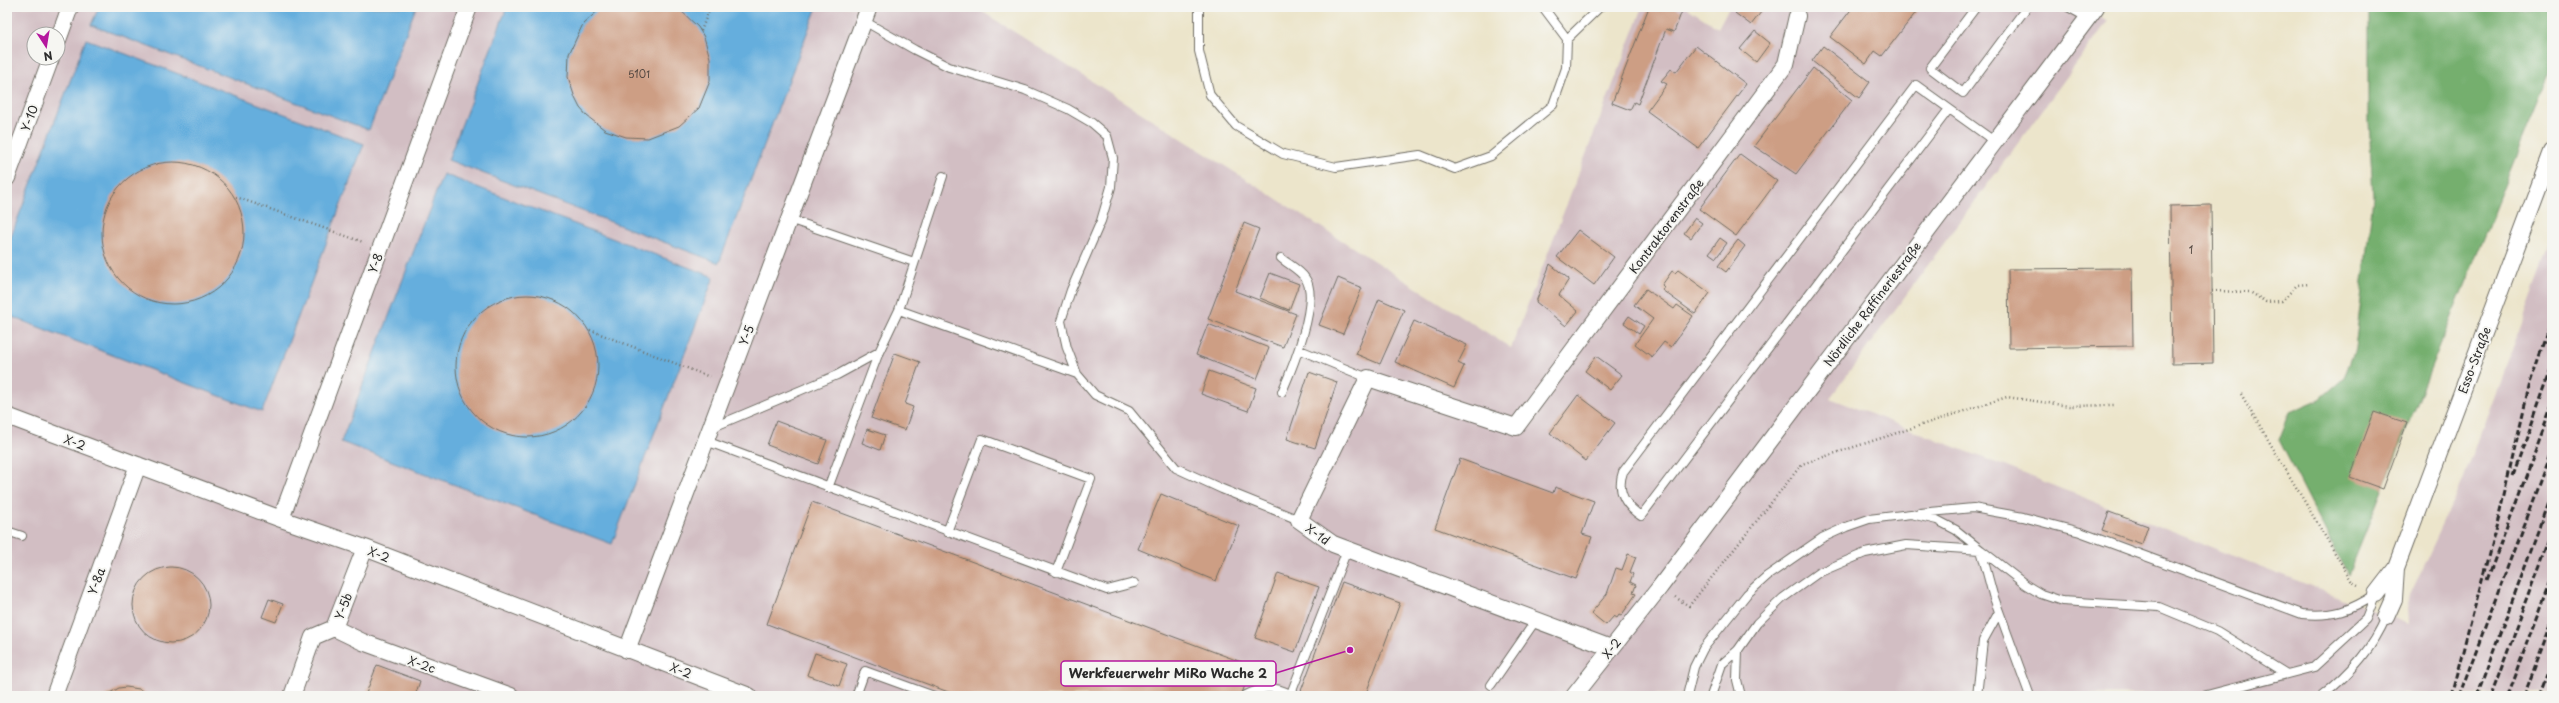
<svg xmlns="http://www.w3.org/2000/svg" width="2559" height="703" font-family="'Playpen Sans',sans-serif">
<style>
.industrial{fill:#d2bec3;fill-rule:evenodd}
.forest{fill:#74af6e;stroke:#506d4c}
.water{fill:#65aedd;stroke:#486c84}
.building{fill:#cd9e84}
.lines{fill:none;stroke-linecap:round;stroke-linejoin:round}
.service-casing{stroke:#6f6c63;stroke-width:10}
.minor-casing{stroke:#6f6c63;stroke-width:18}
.path{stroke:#6f6c63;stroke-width:2.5;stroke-dasharray:1 3;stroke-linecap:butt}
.service{stroke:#fff;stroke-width:8}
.minor{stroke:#fff;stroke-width:16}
.rail{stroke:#2b2b2b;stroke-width:3;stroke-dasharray:6 3;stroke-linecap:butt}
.labels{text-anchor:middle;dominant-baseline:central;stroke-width:4;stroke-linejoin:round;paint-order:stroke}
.number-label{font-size:10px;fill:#544841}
.street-label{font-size:12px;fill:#2b2b2b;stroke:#f6f6f2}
.leader{fill:none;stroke:#b5179e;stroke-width:1.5}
.callout-dot{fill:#b5179e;stroke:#f6f6f2;stroke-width:1.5}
.callout{fill:#f6f6f2;stroke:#b5179e;stroke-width:1.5}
.callout-label{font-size:13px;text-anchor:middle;font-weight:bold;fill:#2b2b2b}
</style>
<rect width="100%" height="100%" fill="#f6f6f2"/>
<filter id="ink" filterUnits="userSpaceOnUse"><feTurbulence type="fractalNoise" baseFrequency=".025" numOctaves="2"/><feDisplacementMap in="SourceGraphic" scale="8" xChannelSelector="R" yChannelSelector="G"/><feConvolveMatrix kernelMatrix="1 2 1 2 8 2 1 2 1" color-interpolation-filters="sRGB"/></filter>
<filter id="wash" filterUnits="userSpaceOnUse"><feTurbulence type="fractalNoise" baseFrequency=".012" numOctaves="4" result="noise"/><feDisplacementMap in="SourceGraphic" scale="16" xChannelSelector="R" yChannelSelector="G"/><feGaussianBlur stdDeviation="0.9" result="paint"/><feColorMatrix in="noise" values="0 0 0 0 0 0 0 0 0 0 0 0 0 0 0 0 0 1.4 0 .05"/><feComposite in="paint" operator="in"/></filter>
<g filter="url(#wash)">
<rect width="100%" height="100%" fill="#ece5cb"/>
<!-- industrial -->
<path class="industrial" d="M7 7H975L1511 348 1643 7H1686L1718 28 1729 7H2085L2108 21 1830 398 2408 624 2407 608 2410 595 2462 483 2552 243V694L7 696ZM34 34H58V58H34Z"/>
<!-- forest -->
<path class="forest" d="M2369 7H2552V66L2348 575 2279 440 2290 412 2320 399 2344 378 2355 349 2373 198 2369 121Z"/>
<!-- water -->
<path class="water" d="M99 7H416L369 130 91 25Z
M507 7H817L719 263 448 160Z
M86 39 364 144 262 412 7 315V247Z
M443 174 714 277 612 544 341 442Z"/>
<g id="blocks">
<!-- building -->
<path class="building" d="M602 7H677L698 27 704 37 710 58V81L699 108 679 126 648 138 626 137 605 130 587 116 580 108 575 98 568 77 569 54 583 24Z
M1649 7H1672L1682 11 1674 32 1666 29 1638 104 1634 102 1630 110 1612 103Z
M1740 7H1765L1751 25 1735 13Z
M1853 7H1920L1882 56 1875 51 1866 64 1830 37Z
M1755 31 1770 43 1756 62 1740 49Z
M1696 46 1746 84 1698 148 1647 111 1667 84 1661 81 1671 69 1676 72Z
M1823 46 1870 82 1859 98 1812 61Z
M1813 68 1852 100 1796 174 1754 146Z
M1740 154 1777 181 1736 236 1699 209Z
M102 233a71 71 0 1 1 142 0a71 71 0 1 1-142 0Z
M2211 205 2213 363 2172 364 2170 206Z
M1695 218 1702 223 1691 238 1684 233Z
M1244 223 1259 229 1235 291 1296 314 1283 347 1208 319Z
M1578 230 1614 257 1594 285 1557 257Z
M1720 238 1727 243 1716 258 1709 253Z
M1738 240 1745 246 1726 272 1718 266Z
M1550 264 1569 279 1559 295 1578 311 1566 326 1536 302Z
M2132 268 2133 346 2009 348 2008 269Z
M1678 270 1710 293 1695 314 1662 290 1664 287 1662 285 1672 271 1675 273Z
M1270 273 1299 284 1289 310 1260 298Z
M1338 278 1362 288 1343 334 1319 325Z
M1646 289 1674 309 1677 305 1693 316 1671 347 1664 342 1652 357 1635 344 1653 319 1634 305Z
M456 366a71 71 0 1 1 142 0a71 71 0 1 1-142 0Z
M1379 299 1404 310 1380 364 1356 354Z
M1629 316 1644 326 1639 334 1624 323Z
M1414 321 1467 345 1458 363 1464 366 1454 388 1395 362Z
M1208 324 1269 348 1257 379 1196 355Z
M895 353 920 362 905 404 913 407 905 430 871 418Z
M1596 356 1622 375 1610 390 1585 371Z
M1209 371 1256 388 1248 411 1201 394Z
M1309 372 1337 382 1315 448 1287 439Z
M1578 395 1615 423 1586 461 1550 433Z
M2374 412 2407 423 2383 489 2350 477Z
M776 421 827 440 818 464 767 445Z
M867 429 885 435 880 450 862 443Z
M1460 459 1553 493 1555 487 1594 501 1582 534 1592 537 1576 579 1435 528Z
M1161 494 1239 526 1216 581 1138 549Z
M812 502 1252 666 1241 696H959L767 624Z
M2109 512 2148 526 2142 544 2102 530Z
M1628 554 1636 557 1630 572 1633 574 1630 582 1636 585 1633 593 1636 594 1621 616 1619 615 1617 618 1614 616 1606 625 1591 613 1607 594 1616 568 1622 570Z
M133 605a38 38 0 1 1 76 0a38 38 0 1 1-76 0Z
M1278 573 1319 587 1295 652 1255 638Z
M1342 582 1400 603 1365 696H1299Z
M269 599 283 604 276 622 262 617Z
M815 653 847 664 839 686 807 675Z
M377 665 420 681 415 696H365Z
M126 687 139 689 151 696H104L119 688Z"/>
</g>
</g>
<g filter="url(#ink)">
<use href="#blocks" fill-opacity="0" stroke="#6f6c63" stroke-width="1"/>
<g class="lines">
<defs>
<path id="service" d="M1199 7V51L1210 95 1236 126 1283 154 1336 167 1420 155 1455 169 1491 156 1553 105 1566 68 1567 39 1543 7
M1976 7 1930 68 1963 93 2027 7
M2068 7 2088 18
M864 21 915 50 949 67 1025 90 1068 109 1092 123 1107 136 1113 158 1111 187 1101 221 1071 290 1061 321 1067 348 1077 374 1095 395 1129 411 1176 468 1222 489 1299 520
M1567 39 1600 7
M1949 109 1641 516C1626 506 1616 491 1623 472L1916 85 1994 141
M789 219 914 262
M1281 258C1288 264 1300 270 1305 278 1321 299 1292 369 1282 392
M899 310 1077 374
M1300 350 1368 378
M711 428 837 375 879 352
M706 441 1107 590 1134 583
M828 488 879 352 899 310 943 176
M1920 513 1973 508 2023 517 2080 532 2302 614C2333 617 2350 611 2376 594
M7 531 22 536
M947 532 982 439 1091 479 1056 572
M1738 650 1737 680 1741 696
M1491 685 1536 620
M856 696 865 671 934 696
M1244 696C1261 687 1273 685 1290 694
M1290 696 1347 550
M1687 696 1694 667 1703 649 1747 594 1767 576 1822 538 1846 527 1869 519 1911 514 1937 520 1956 530 1981 550 1993 595 2030 696
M1711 696 1722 664 1738 650 1757 623 1783 598 1818 573 1865 553 1906 545 1981 550 2026 585 2041 594 2062 601 2159 607 2217 631 2285 673
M1977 696 1983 641 1999 612
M2203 696 2314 667 2366 619 2376 594
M2322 696C2349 675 2373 648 2386 617"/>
<path id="minor" d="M58 40 70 7
M7 178 51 58
M7 416 281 519 365 548 749 696
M281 519 469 7
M2376 594 2396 568
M2386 617 2394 599 2396 568 2552 152
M334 628 363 642 511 696
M1611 648 1333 544 1299 520 1368 378 1516 427 1786 64 1797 16
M627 650 869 7
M54 696 138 465
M292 696 313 637 334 628 365 548
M1574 696 1660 587 2096 7"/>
</defs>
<!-- service casing -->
<use href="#service" class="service-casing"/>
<!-- minor casing -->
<use href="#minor" class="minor-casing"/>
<!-- path -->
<path class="path" d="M701 31 710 7
M236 197 363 242
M2212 291 2250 292 2266 302 2282 301 2297 285 2310 284
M590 330 710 377
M2241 394 2348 575 2352 582 2360 586
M1675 597 1689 606 1802 464 2007 397 2069 406 2114 405
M1471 696 1478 692"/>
<!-- service -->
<use href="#service" class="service"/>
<!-- minor -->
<use href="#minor" class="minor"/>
<!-- rail -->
<path class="rail" d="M2513 476 2552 367
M2487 580 2552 407
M2451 696 2499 516 2530 383 2552 319
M2459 696 2552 449
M2477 696 2552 493
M2491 696 2552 533
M2508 696 2552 578
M2524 696 2552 621
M2539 696 2552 663"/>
</g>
</g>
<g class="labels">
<!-- number labels -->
<g class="number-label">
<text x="639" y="73">5101</text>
<text x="2191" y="249">1</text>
</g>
<!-- street labels -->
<g class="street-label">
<text transform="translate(29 118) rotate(-70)">Y-10</text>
<text transform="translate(1666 226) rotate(-53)">Kontraktorenstraße</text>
<text transform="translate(375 263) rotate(-70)">Y-8</text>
<text transform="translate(1872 304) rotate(-53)">Nördliche Raffineriestraße</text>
<text transform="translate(746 335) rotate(-69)">Y-5</text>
<text transform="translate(2474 360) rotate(-69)">Esso-Straße</text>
<text transform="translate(75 442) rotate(21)">X-2</text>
<text transform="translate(1318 534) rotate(35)">X-1d</text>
<text transform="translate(379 554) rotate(21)">X-2</text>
<text transform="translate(96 581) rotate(-70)">Y-8a</text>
<text transform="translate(343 606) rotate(-69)">Y-5b</text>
<text transform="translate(1611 648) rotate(-52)">X-2</text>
<text transform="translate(422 664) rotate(20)">X-2c</text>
<text transform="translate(681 670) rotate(21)">X-2</text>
</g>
</g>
<!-- callouts -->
<path class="leader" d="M1350 650L1276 673"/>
<circle class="callout-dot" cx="1350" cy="650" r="4"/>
<rect class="callout" x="1061" y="661" width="215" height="25" rx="4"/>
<g class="callout-label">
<text x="1168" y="678">Werkfeuerwehr MiRo Wache 2</text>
</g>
<!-- margin -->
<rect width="2559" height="703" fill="none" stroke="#f6f6f2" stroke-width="24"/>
<!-- north arrow -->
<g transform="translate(46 46) rotate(168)"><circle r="19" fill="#f6f6f2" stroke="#a5a5a2"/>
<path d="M0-3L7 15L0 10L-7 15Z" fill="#b5179e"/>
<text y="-6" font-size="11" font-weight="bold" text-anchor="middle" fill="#2b2b2b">N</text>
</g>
</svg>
